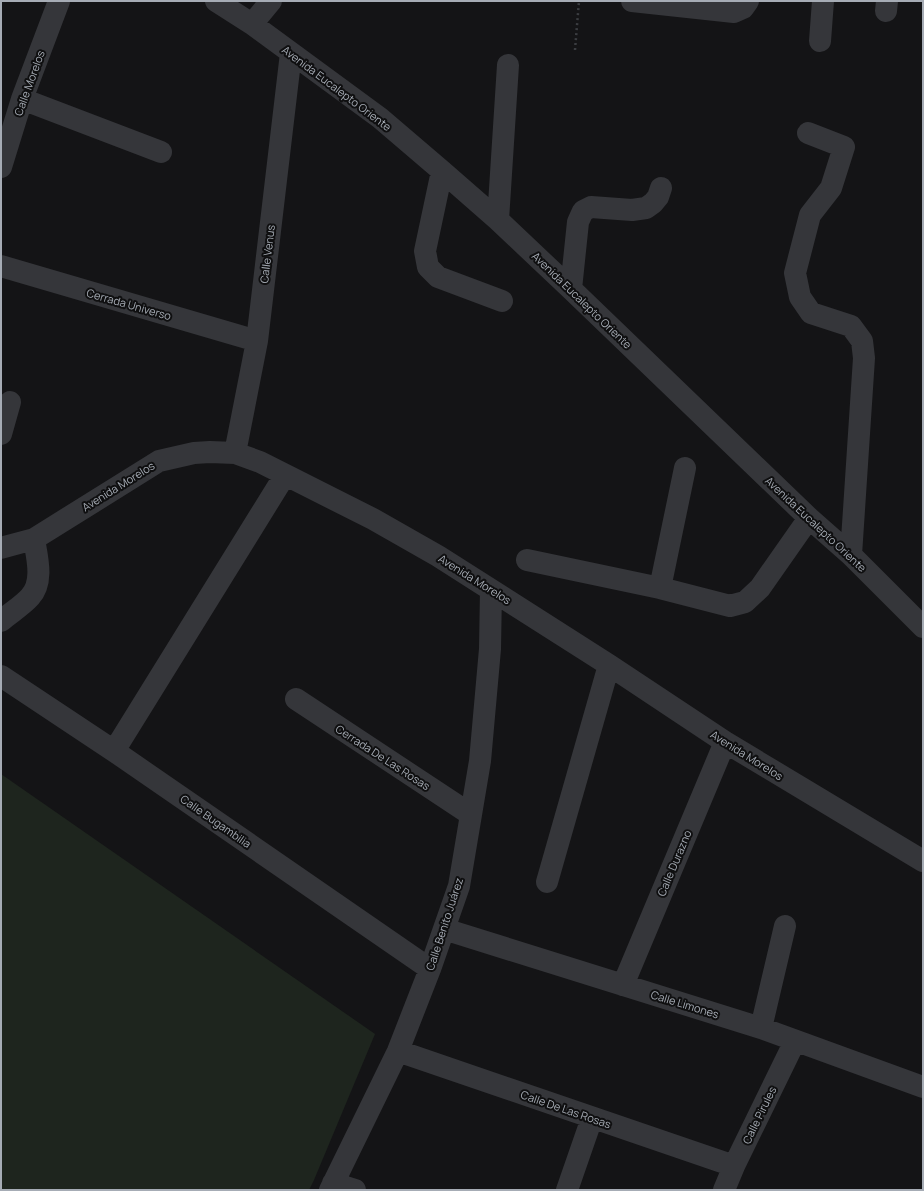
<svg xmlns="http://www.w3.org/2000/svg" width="924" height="1191" font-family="Manrope,sans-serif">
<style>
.green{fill:#1e251e}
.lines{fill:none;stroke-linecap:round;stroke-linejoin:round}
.path{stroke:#3b3d41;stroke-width:2.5;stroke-dasharray:2 3;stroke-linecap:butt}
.minor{stroke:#35363a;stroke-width:22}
.labels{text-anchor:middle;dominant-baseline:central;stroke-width:4;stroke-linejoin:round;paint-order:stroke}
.street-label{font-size:11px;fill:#a6acb5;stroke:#0f0f10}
</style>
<rect width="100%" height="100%" fill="#141416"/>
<!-- green -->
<path class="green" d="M1 774 375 1034 314 1180 309 1190H1Z"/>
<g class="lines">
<!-- path -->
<path class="path" d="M575 50 579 1"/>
<!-- minor -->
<path class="minor" d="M216 1 252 24 380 118 442 171 498 220 571 289 809 518 851 555 923 627
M632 1 734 12 743 8 748 1
M886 11 887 1
M252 24 271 1
M820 41 823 1
M22 99 161 152
M808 133 844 147 831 188 810 215 795 273 800 297 811 313 851 326 862 341 864 358 851 555
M1 167 22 99 59 1
M442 171 425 251 428 267 438 277 502 301
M498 220 508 65
M1 266 257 341
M571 289 578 222 583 211 591 207 632 210 646 208 653 203 658 197 661 188
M1 434 10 402
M235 453 257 341 291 53
M1 548 34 539 159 461 194 453 210 452 235 453 260 462 373 519 438 556 609 665 725 742 923 861
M527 560 660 588 730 606 745 602 760 588 809 518
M660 588 685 468
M1 621C10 613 22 606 30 597 44 582 37 557 34 539
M1 676 114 751 430 969
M296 699 470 814
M114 751 285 475
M547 882 609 665
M444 929 761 1028 923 1087
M623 985 725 742
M761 1028 785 926
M398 1051 734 1166
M333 1183 355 1190
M330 1190 398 1051 430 969 459 886 480 761 490 649 491 590
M567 1190 592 1118
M724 1190 734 1166 795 1041"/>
</g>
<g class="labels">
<!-- street labels -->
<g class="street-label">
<text transform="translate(29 83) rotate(-70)">Calle Morelos</text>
<text transform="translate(337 88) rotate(37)">Avenida Eucalepto Oriente</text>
<text transform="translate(267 254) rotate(-83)">Calle Venus</text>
<text transform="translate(582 300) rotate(44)">Avenida Eucalepto Oriente</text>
<text transform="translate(129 304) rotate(16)">Cerrada Universo</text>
<text transform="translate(118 486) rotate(-32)">Avenida Morelos</text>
<text transform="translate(816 524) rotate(43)">Avenida Eucalepto Oriente</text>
<text transform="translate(475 579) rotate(32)">Avenida Morelos</text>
<text transform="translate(747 755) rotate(32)">Avenida Morelos</text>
<text transform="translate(383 757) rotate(33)">Cerrada De Las Rosas</text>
<text transform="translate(216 821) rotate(35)">Calle Bugambilia</text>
<text transform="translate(674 863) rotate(-67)">Calle Durazno</text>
<text transform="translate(444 924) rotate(-72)">Calle Benito Juárez</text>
<text transform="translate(685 1004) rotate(17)">Calle Limones</text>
<text transform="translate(566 1109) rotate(19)">Calle De Las Rosas</text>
<text transform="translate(759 1115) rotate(-64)">Calle Pirules</text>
</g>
</g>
<!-- border -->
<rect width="924" height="1191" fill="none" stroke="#a6acb5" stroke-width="4"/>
</svg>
